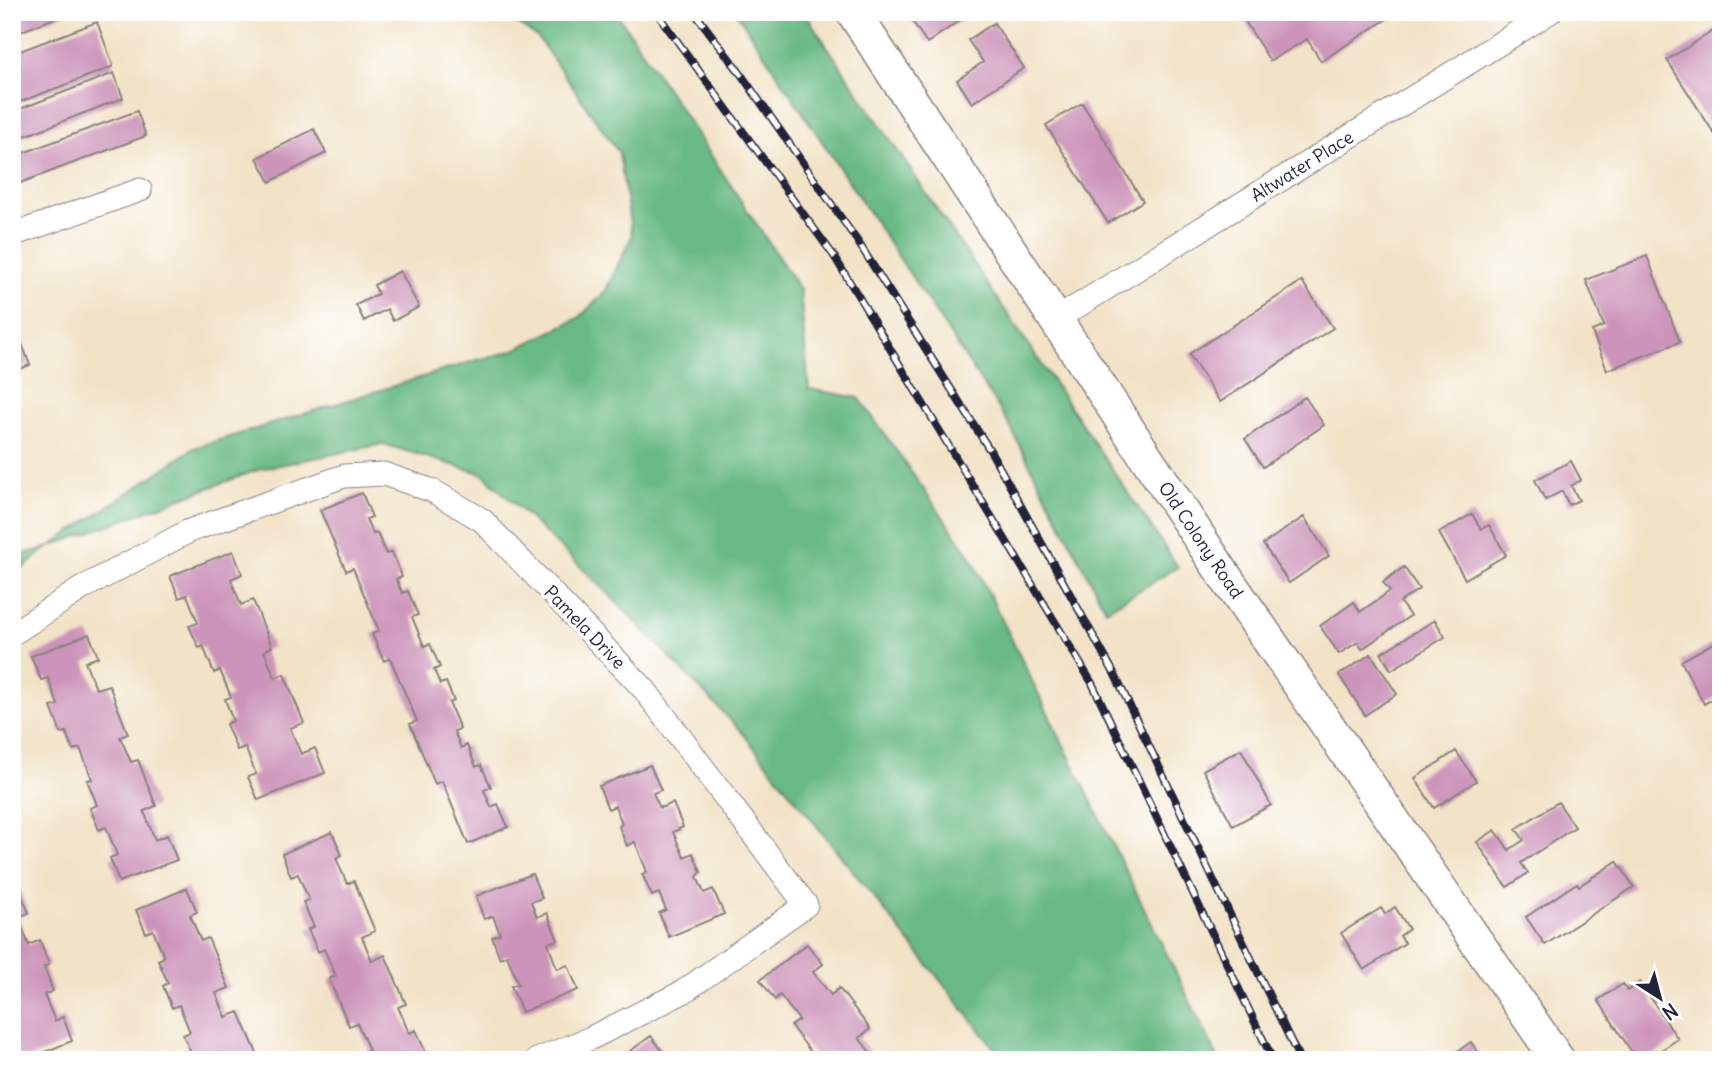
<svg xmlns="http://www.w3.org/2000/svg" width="1733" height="1072" font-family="Delius,sans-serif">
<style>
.forest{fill:#69b984;stroke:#466e60;stroke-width:2}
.building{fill:#cc94ba}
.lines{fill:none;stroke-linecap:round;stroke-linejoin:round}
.minor-casing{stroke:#8a8280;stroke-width:25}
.secondary-casing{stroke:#8a8280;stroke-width:36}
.minor{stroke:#fff;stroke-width:23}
.secondary{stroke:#fff;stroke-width:33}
.rail-casing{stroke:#22223b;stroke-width:8}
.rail{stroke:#fff;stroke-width:5;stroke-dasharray:16;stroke-linecap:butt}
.labels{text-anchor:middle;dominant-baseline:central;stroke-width:7;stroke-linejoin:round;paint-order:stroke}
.street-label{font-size:18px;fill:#22223b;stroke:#fff}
</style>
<rect width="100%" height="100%" fill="#fff"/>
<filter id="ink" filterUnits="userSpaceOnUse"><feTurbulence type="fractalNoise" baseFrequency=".0143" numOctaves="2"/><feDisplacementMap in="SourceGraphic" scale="14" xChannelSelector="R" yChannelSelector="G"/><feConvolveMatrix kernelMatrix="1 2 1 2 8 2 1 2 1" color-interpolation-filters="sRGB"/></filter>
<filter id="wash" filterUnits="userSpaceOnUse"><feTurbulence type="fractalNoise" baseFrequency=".00686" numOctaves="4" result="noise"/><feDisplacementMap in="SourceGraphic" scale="28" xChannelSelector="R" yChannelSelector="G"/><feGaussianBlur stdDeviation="1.57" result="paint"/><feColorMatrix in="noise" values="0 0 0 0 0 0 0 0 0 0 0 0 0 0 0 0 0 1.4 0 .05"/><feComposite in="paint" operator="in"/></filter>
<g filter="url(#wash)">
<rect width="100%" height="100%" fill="#f2e2c6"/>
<!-- forest -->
<path class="forest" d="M500 12H616L800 290 809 389 859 398 970 555 1219 1060H1004L740 730 601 586 483 474 383 444 260 469 49 547 12 577V557L49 547 194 448 477 360 512 351 579 318 605 292 632 236 619 153 538 38Z
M736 12H804L1178 567 1106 610 1006 419Z"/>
<g id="blocks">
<!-- building -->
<path class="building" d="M12 12H70L12 35Z
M906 12H972L927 43Z
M1239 12H1383L1387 19 1321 61 1307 39 1270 61Z
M97 22 113 65 112 67 12 105V54Z
M994 23 1024 68 972 103 957 80 983 62 968 40Z
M1721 26V144L1667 60Z
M114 73 123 98 12 141V112Z
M1082 103 1143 201 1108 223 1046 125Z
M137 111 146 136 12 186V157Z
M314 129 326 153 270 182 257 158Z
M1647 256 1680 342 1607 370 1592 331 1604 326 1586 280Z
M400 271 419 307 393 321 387 309 364 321 356 305 378 294 374 285Z
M1302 281 1333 328 1220 402 1189 354Z
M12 318 30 365 12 372Z
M1305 397 1324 425 1263 467 1245 439Z
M1571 461 1581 480 1571 486 1579 500 1569 505 1562 491 1545 500 1535 480Z
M362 493 372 517 366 519 373 534 377 533 386 554 392 552 402 577 396 579 402 593 408 591 418 615 412 617 424 646 430 644 440 667 434 670 440 684 446 682 454 701 449 703 460 729 454 731 461 748 467 745 476 767 481 765 491 787 484 790 491 807 498 804 508 827 468 844 442 781 435 784 410 724 417 721 390 658 384 661 372 634 379 631 353 568 346 571 320 510Z
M1472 514 1481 529 1489 525 1506 555 1465 579 1439 533Z
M1304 517 1329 556 1289 583 1263 544Z
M233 551 242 574 231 579 241 605 253 600 272 647 264 651 275 678 284 674 304 723 290 728 301 754 315 748 325 773 258 800 248 777 256 774 245 747 237 750 226 724 233 721 225 699 231 697 220 670 214 673 203 646 199 648 189 626 198 623 187 595 179 598 170 576Z
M1404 567 1419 589 1400 602 1410 616 1362 649 1358 642 1339 654 1320 626 1354 602 1360 612 1390 591 1383 582Z
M1435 620 1445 637 1391 670 1381 653Z
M89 634 98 657 85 662 96 689 109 685 128 734 120 737 131 762 138 760 156 806 144 811 155 840 167 835 177 860 119 882 110 858 117 855 106 827 99 830 90 808 97 805 87 780 92 779 80 748 73 750 66 732 61 733 51 707 58 705 48 678 41 680 31 656Z
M1721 639V695L1704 704 1681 661Z
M1371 654 1397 694 1365 715 1339 675Z
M1241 749 1271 805 1233 826 1203 770Z
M1456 751 1476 781 1434 808 1415 778Z
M650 765 661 790 653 793 660 808 673 803 683 827 673 832 684 857 693 853 701 872 697 877 704 893 713 889 724 914 669 937 659 913 666 910 659 893 652 896 642 874 647 872 635 842 627 846 619 827 622 823 615 806 608 809 599 786Z
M1558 802 1575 827 1521 863 1528 873 1507 887 1477 842 1495 830 1509 850 1524 840 1516 829Z
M332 832 342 855 336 858 347 884 354 881 375 931 362 937 372 961 385 955 406 1004 398 1007 409 1033 416 1030 426 1053 410 1060H364L361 1053 369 1050 357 1023 349 1026 329 979 336 976 324 949 318 952 308 929 314 927 303 902 309 900 298 874 291 877 282 854Z
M1617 861 1634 887 1545 945 1526 917 1577 883 1579 886Z
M532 874 542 898 531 902 537 917 547 913 558 940 548 943 557 969 568 965 578 990 522 1012 511 986 518 984 507 955 500 958 492 937 500 934 493 916 484 919 476 896Z
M12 888 15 893 20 891 29 913 18 917 29 945 40 940 49 965 44 967 53 991 44 995 55 1021 63 1017 72 1041 25 1060H16L12 1049V1038H14L12 1032Z
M187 888 197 912 190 915 201 941 208 938 229 988 216 993 226 1017 239 1012 260 1060H194L183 1035 190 1032 179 1005 172 1008 163 986 168 983 158 960 164 957 153 930 146 933 136 910Z
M1395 907 1409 929 1400 936 1405 943 1364 970 1341 933 1381 908 1385 914Z
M807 944 823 964 813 972 831 995 839 988 870 1029 859 1038 876 1060H817L791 1026 799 1020 780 995 775 1000 760 980Z
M1640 982 1678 1039 1646 1060H1637L1598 1000 1623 984 1627 991Z
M651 1036 666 1056 660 1060H618Z
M1471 1042 1483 1060H1445Z"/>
</g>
</g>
<g filter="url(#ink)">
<use href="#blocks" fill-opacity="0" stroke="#8a8280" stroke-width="2"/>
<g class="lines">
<defs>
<path id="minor" d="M12 235 140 190
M1055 320 1550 12
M12 634 84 587 189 531 344 476 384 474 433 491 482 520 644 689 806 905 683 992 591 1038 537 1060"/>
<path id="secondary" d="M853 12 1222 572 1558 1060"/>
</defs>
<!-- minor casing -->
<use href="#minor" class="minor-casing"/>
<!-- secondary casing -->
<use href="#secondary" class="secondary-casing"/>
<!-- minor -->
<use href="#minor" class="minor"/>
<!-- secondary -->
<use href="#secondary" class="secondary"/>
<defs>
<path id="rail" d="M656 12 834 256 1092 683 1273 1060
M694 12 738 70 858 242 991 452 1114 673 1300 1060"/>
</defs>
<!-- rail casing -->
<use href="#rail" class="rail-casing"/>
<!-- rail -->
<use href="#rail" class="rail"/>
</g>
</g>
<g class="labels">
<!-- street labels -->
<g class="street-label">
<text transform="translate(1302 166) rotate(-32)">Altwater Place</text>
<text transform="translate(1201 540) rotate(56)">Old Colony Road</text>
<text transform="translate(585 627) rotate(46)">Pamela Drive</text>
</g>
</g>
<!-- margin -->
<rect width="1733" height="1072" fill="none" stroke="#fff" stroke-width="42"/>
<!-- north arrow -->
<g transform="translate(1660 998) rotate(144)" stroke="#ffffff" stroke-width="5" paint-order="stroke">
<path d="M0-5L12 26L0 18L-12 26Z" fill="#22223b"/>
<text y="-10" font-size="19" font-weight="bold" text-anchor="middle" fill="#22223b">N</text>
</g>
</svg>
